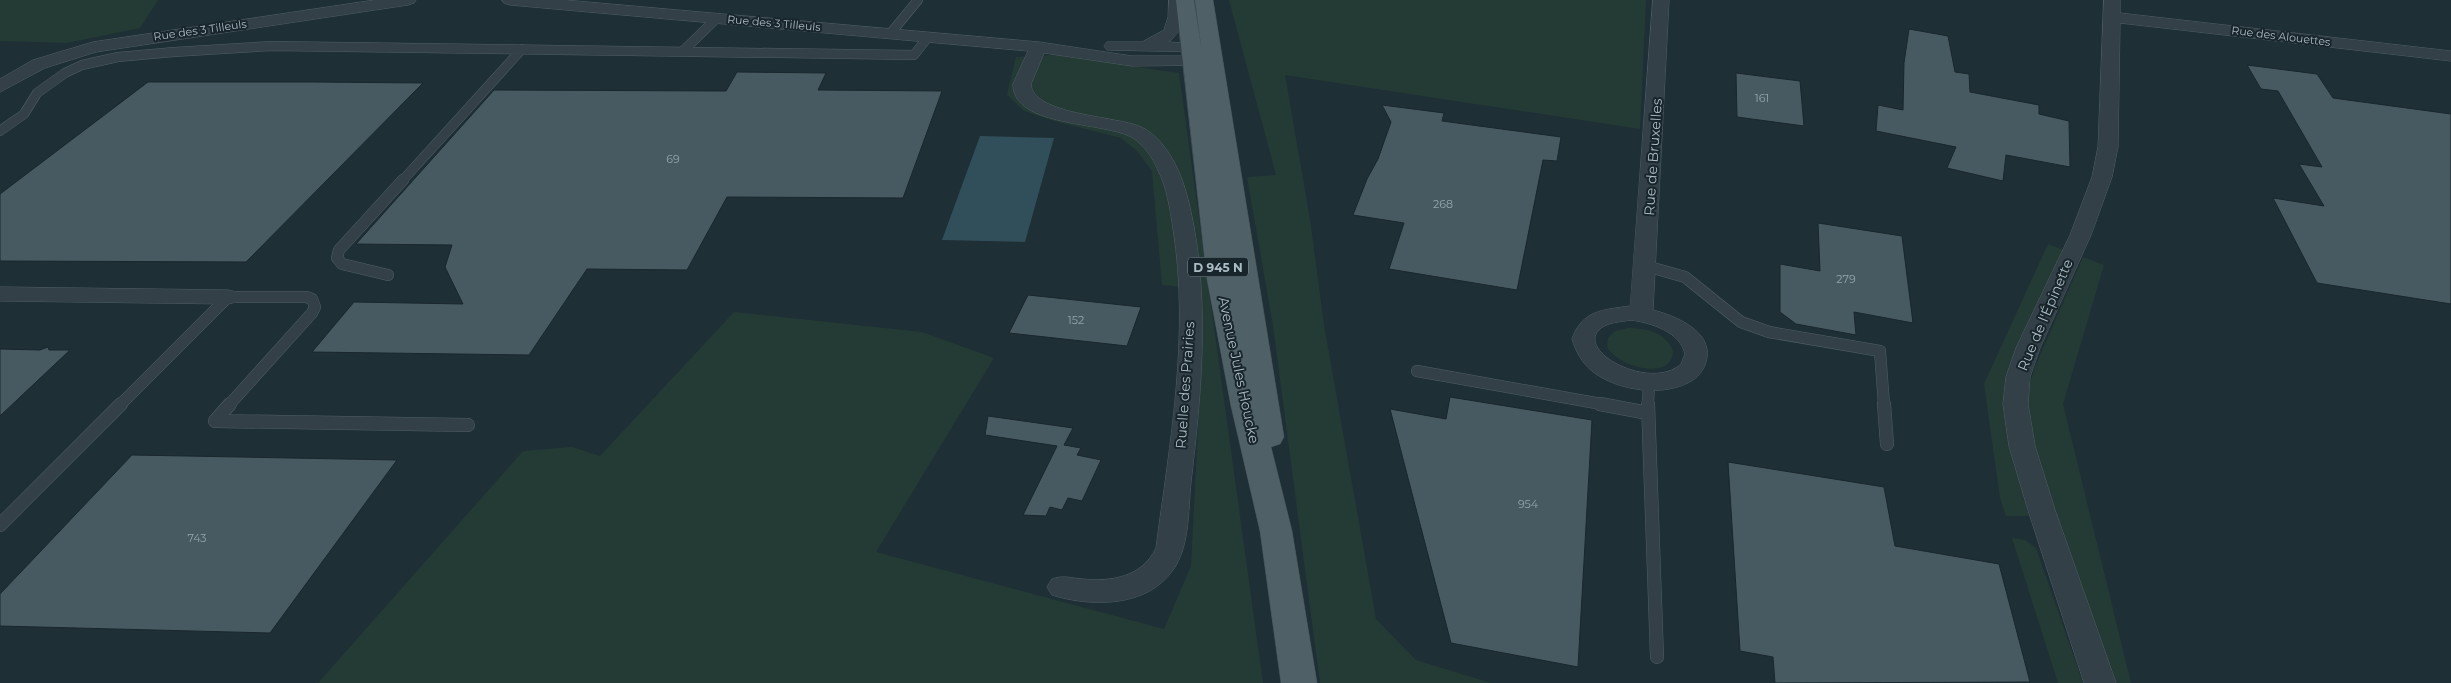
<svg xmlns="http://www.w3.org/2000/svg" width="2451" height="683" font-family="Montserrat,sans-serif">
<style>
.green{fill:#243b35}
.water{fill:#314e5b}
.building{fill:#475a62;stroke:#1a272d}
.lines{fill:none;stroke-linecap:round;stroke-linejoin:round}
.service-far2-casing{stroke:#505e65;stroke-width:10}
.service-far1-casing{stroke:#505e65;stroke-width:12}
.service-casing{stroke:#505e65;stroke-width:14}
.minor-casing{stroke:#505e65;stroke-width:1}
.primary-casing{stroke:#3f4c53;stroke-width:1}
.service-far2{stroke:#334047;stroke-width:9}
.service-far1{stroke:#334047;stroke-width:11}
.service{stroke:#334047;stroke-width:13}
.minor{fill:#334047;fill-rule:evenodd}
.primary{fill:#506067;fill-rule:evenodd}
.labels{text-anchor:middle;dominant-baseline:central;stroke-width:4;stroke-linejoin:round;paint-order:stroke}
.far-street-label{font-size:11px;fill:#acbcc4;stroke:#18252b}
.number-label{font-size:11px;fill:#93a4ac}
.shield{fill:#18252b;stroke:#808f96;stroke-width:1}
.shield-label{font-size:12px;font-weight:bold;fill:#acbcc4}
.street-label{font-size:14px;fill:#acbcc4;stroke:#18252b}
</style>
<rect width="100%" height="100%" fill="#1f2f36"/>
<!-- green -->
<path class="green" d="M0 0H158L140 28 67 43 0 41Z
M1229 0H1646L1640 129 1285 75 1310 219 1324 325 1376 619 1416 660 1491 683H1320L1273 326 1247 177 1276 175Z
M1056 55 1179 73 1263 683H318L523 451 572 447 600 456 734 312 922 332 994 358 876 552 1164 629 1191 566 1200 388V289L1162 285 1152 171 1137 151 1121 138 1054 121 1024 111 1007 95 1016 57Z
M2048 244 2064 250 2008 429 2029 516H2006L2000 498 1984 384Z
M2083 257 2104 265 2063 404 2131 683H2113L2034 450 2027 393 2035 367Z
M1628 328C1645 328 1666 332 1673 351 1672 382 1618 367 1607 347L1608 338 1615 331Z
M2012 538 2025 540 2036 548 2083 683H2058Z"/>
<!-- water -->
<path class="water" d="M980 136 1054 138 1025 242 942 240Z"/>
<!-- building -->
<path class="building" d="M1909 29 1948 36 1955 72 1969 74 1970 92 2039 105V114L2069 121 2070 167 2006 155 2003 181 1947 168 1956 147 1876 131 1878 105 1903 110 1904 63Z
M2247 65 2317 74 2333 98 2451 114V304L2317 283 2273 198 2324 206 2299 164 2322 167 2278 91 2261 89Z
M737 72 826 73 818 90 942 91 903 198 727 197 687 270 587 269 529 355 312 352 354 302 463 304 445 267 452 245 356 244 494 90 726 91Z
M1736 73 1800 81 1804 126 1737 117Z
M148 82H315L423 83 246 262 0 261V194Z
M1382 105 1444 113 1442 121 1561 137 1557 161 1543 160 1517 290 1389 269 1404 223 1353 215 1367 179 1378 159 1391 122Z
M1818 223 1902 236 1913 323 1854 312 1856 335 1796 324 1780 312V264L1820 271Z
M1028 295 1141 307 1127 346 1009 333Z
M48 347 49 350H70L0 416V349L40 350Z
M1450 397 1592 420 1578 667 1451 643 1390 409 1446 419Z
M988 416 1073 428 1064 445 1081 448 1077 455 1101 460 1082 501 1068 498 1062 510 1050 507 1046 516 1023 515 1057 446 985 435Z
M132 455 397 460 270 633 0 626V594Z
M1728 462 1884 487 1895 546 1999 564 2030 682 1775 683 1773 657 1740 651Z"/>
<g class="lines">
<defs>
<path id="service-far2" d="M890 34 918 0
M683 51 717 18
M0 131 24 114 37 93 65 73 82 65 118 57 174 52 271 46 914 55 928 37
M402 181 522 49"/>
<path id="service-far1" d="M1646 266 1685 277 1741 322 1769 332 1880 351 1884 405
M388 275 342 264 337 258 339 250 403 180
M1417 371 1607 405
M120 405 228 297H306L312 299 315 307 312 313 229 405
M1648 405 1649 382"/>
<path id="service" d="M230 404 215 421 468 425
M1600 404 1648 413
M1648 404 1657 657
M1884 404 1887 444
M0 525 121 404"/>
<path id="minor" d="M375 0H416L414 3 408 5 96 52 45 68 0 92V79L33 60 93 42Z
M502 0H565L1039 42 1132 56H1219L1222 60 1219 64 1213 65 1132 66 1044 53 1031 84C1032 115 1117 116 1141 127 1154 133 1163 144 1170 155 1184 177 1189 202 1194 227 1209 312 1201 397 1191 482 1188 511 1190 546 1173 570 1147 608 1090 607 1052 595L1047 587 1052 579C1063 575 1071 578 1082 579 1112 582 1142 577 1156 548 1170 442 1190 335 1173 228 1170 209 1167 188 1158 170 1152 157 1145 146 1133 138 1105 121 1013 128 1013 84L1028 51 510 5 504 3Z
M1169 0H1185L1181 29 1169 42 1198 44 1201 48 1198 52 1107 50 1104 46 1107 42H1142L1164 30 1168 17Z
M1653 0H1669L1653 310C1676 316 1715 332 1706 362 1704 369 1699 376 1693 380 1665 398 1617 391 1592 371 1581 362 1576 351 1572 339 1582 310 1603 310 1630 306ZM1631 320C1652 323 1680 332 1685 354L1681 364C1652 391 1579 354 1598 331 1605 322 1621 322 1631 320Z
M2104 0H2120V13L2451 51V61L2120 23 2118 147 2112 177 2091 235 2040 348 2030 377 2028 404 2035 446 2055 510 2116 683H2084L2028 510 2009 446 2003 404 2006 377 2016 348 2070 235 2092 177 2098 147Z
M0 287 228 290 236 292 239 297 236 302 228 304 0 301Z"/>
<path id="primary" d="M1176 0H1194L1202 53 1195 0H1213L1284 437 1280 444 1271 447 1292 531 1317 683H1281L1260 531 1231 406 1207 279Z"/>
</defs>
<!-- service-far2 casing -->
<use href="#service-far2" class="service-far2-casing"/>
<!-- service-far1 casing -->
<use href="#service-far1" class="service-far1-casing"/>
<!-- service casing -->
<use href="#service" class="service-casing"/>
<!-- minor casing -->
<use href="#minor" class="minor-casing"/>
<!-- primary casing -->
<use href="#primary" class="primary-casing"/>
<!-- service-far2 -->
<use href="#service-far2" class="service-far2"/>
<!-- service-far1 -->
<use href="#service-far1" class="service-far1"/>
<!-- service -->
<use href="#service" class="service"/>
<!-- minor -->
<use href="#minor" class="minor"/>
<!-- primary -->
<use href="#primary" class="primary"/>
</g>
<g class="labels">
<!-- far-street labels -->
<g class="far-street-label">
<text transform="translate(774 23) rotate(5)">Rue des 3 Tilleuls</text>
<text transform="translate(200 30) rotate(-8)">Rue des 3 Tilleuls</text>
<text transform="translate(2281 36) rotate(7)">Rue des Alouettes</text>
</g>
<!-- number labels -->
<g class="number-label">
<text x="1762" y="98">161</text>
<text x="673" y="159">69</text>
<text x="1443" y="204">268</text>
<text x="1846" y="279">279</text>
<text x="1076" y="320">152</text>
<text x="1528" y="504">954</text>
<text x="197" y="538">743</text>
</g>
<!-- shield labels -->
<rect class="shield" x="1188" y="257.5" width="60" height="19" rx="4"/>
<g class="shield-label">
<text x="1218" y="267">D 945 N</text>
</g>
<!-- street labels -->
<g class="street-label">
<text transform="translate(1653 157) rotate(-86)">Rue de Bruxelles</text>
<text transform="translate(2045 315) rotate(-67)">Rue de l'Épinette</text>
<text transform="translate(1239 370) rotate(78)">Avenue Jules Houcke</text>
<text transform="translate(1185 385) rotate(-86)">Ruelle des Prairies</text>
</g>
</g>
</svg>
